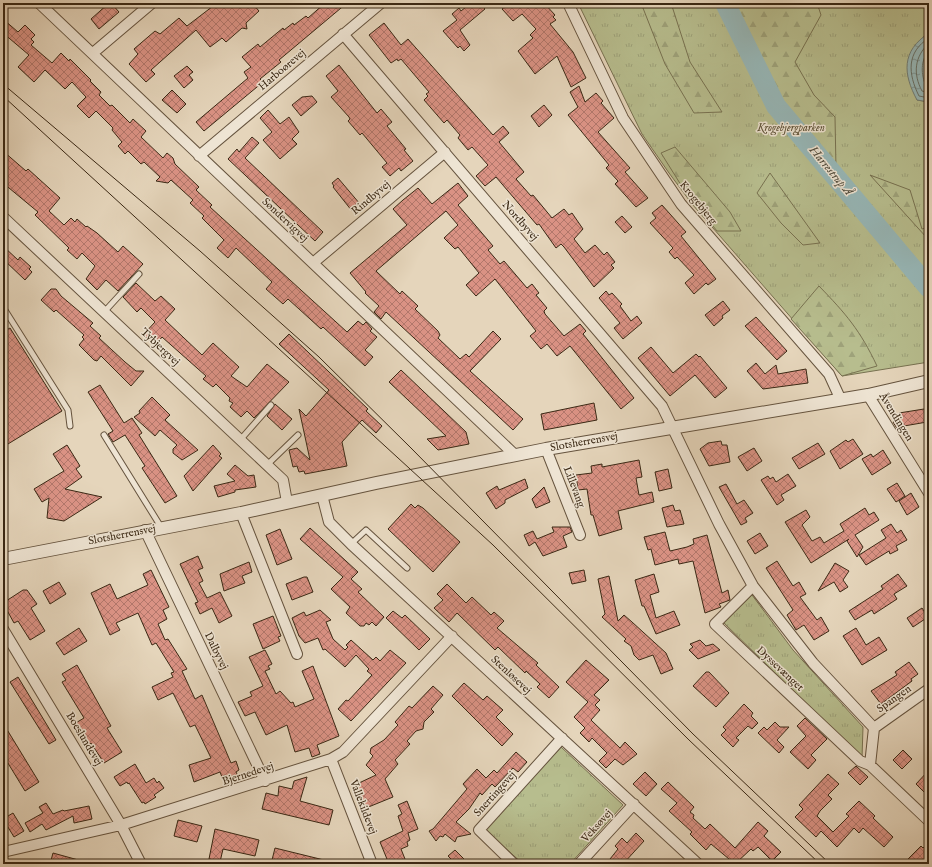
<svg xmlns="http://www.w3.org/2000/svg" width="932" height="867" font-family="'IM FELL English',serif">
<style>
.grass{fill:url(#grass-tufts);stroke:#787251}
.forest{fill:url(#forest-firs);stroke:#787251}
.water{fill:url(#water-ripples);stroke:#727e76}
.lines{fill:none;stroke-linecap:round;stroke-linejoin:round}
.shore{stroke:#687066;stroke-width:1}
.river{stroke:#97b7b7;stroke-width:20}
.building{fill:url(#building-cross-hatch);stroke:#3a2814}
.service-casing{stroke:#65533e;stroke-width:7}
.minor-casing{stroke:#65533e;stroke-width:12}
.tertiary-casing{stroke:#65533e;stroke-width:14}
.service{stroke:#eee4d3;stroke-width:5}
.minor{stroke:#eee4d3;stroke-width:10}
.tertiary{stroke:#eee4d3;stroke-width:12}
.tram{stroke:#3a2814;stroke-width:1}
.labels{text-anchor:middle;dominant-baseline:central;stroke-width:3;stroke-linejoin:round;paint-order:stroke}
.street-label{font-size:11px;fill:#3a2814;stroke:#eee4d3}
.park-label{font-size:11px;font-style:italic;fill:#594d32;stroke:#eee4d3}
.water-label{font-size:12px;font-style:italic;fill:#514c3d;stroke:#eee4d3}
</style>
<defs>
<pattern id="grass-tufts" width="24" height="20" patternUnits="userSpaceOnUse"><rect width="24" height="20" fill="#b7bd8e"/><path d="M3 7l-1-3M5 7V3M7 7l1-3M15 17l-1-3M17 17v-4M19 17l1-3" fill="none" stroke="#9ea27a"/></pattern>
<pattern id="forest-firs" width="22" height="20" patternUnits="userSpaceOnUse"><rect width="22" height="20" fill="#b7bd8e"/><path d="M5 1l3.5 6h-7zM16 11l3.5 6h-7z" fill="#9ea27a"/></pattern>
<pattern id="water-ripples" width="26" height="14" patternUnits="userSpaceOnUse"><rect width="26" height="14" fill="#97b7b7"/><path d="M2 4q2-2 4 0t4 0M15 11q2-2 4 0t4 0" fill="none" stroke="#7c9594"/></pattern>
<pattern id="building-cross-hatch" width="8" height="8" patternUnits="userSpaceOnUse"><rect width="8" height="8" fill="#da9284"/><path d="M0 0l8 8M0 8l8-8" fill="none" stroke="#b2776b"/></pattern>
</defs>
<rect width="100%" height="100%" fill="#e5d5bb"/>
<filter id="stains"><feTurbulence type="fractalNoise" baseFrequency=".005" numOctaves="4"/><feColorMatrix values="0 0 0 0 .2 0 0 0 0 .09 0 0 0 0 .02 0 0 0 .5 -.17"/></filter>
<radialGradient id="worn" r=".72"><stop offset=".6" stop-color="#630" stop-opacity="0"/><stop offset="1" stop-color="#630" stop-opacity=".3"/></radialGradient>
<!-- grass -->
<path class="grass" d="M578 3H929V33L923 37 917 100 929 102V238L927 239 929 241V362L842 376 692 204 669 173 642 134Z
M752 595 793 650 863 727 862 758 723 622Z
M561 747 623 805 570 864H523L485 830Z"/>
<!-- forest -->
<path class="forest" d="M641 3H671L690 62 722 112 694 113 665 64Z
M733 3H817L821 15 795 62 814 95 835 117 836 169 779 99Z
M675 147 730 212 741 231H717L686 193 661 153Z
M770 173 820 243 803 245 781 223 757 193Z
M870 175 910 190 922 229 929 227V238H927Z
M819 286C846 314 860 330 877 366L842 376 791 319Z"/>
<!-- water -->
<path class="water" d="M929 33V102L917 100C903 74 901 51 929 33Z"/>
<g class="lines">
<!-- shore -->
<path class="shore" d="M929 38C906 52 908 74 919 96L929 98
M929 43C914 57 913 74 922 91L929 93
M929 51C920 60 921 75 926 86L929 87"/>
<!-- river -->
<path class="river" d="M725 3 776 106 929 288"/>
</g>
<!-- building -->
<path class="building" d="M109 3H111L119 12 99 29 91 19Z
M217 3H252L259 11 246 23 247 29 242 28 226 42 222 38 210 47 196 30 151 70 155 74 146 82 129 64 138 54 134 49 155 31 160 34 179 18 187 26Z
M325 3H347L279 60 281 62 260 79 263 82 204 131 196 122 248 78 244 72 251 67 242 57 258 44 260 47 283 28 284 30 293 23 294 25 306 16 308 18Z
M471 3H480L485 9 460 30 470 45 464 51 460 46 458 48 443 31 457 20 452 14 459 8 461 11Z
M509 3H544L555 15 553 17 556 20 550 24 573 52 586 78 571 87 557 56 535 74 518 51 533 38 530 35 536 29 522 14 513 21 502 9Z
M3 19 18 32 25 25 35 35 31 39 34 42 31 45 52 63 61 53 69 61 70 59 91 80 90 81 101 92 99 95 110 106 112 105 130 123 133 119 146 131 141 137 163 158 167 153 173 158 175 164 199 187 196 190 212 205 210 207 347 332 358 321 363 325 366 322 372 329 370 331 377 337 365 350 373 357 365 366 323 327 321 329 288 299 283 304 266 289 272 282 236 248 228 258 217 248 224 240 202 218 204 216 190 203 193 200 171 180 168 183 156 181 160 177 144 162 141 164 128 151 125 154 118 146 122 142 112 130 113 128 96 111 89 118 77 106 86 97 72 82 65 89 45 70 34 82 18 67 29 55 3 33Z
M384 23 401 45 408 39 493 135 503 126 509 133 499 142 524 172 516 179 531 196 533 195 552 218 564 209 569 215 572 213 583 229 574 239 585 253 595 245 604 255 607 252 615 262 611 265 614 268 594 287 564 247 561 244 556 248 539 224 537 225 496 177 485 186 476 176 488 165 472 147 468 150 458 138 460 135 447 120 444 123 424 100 428 96 426 94 429 92 401 59 398 61 397 59 391 63 369 35Z
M339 65 377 113 381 109 392 122 387 126 406 149 404 150 413 161 401 171 399 168 390 176 382 167 387 163 362 133 360 135 348 121 350 119 349 117 331 97 338 91 326 76Z
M187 66 193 72 189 75 193 80 184 88 174 76Z
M579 86 585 102 596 93 603 101 601 103 614 118 598 132 630 168 625 172 648 198 636 207 615 184 618 181 606 168 609 165 568 115 578 107 570 92Z
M172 90 186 104 177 113 162 100Z
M312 96 317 102 301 116 292 105 302 97Z
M544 105 552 115 539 127 531 116Z
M268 110 280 124 289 117 299 132 292 139 297 144 280 159 263 140 272 132 260 118Z
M252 137 259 143 245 158 323 232 315 241 228 159 237 149 239 152Z
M3 151 26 171 28 169 60 198 49 211 64 225 71 218 75 222 77 219 86 227 87 226 97 233 118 252 123 246 143 264 118 291 106 280 97 290 86 279 95 266 82 253 77 259 67 250 69 248 35 215 38 212 3 183Z
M338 178 360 204 352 211 333 187 334 186 332 183Z
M458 183 468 196 458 205 493 246 488 250 500 264 504 261 527 288 532 284 539 293 536 295 547 308 544 311 545 314 564 336 580 324 586 331 583 334 634 398 621 409 570 346 557 356 547 344 541 349 530 336 536 331 495 279 476 296 466 285 479 273 458 247 455 249 444 238 458 225 446 211 376 271 400 294 402 291 418 306 415 309 438 331 440 335 438 338 460 359 466 354 469 357 493 331 501 339 470 371 523 419 513 430 386 312 381 319 374 312 379 306 365 293 366 292 350 273 407 225 393 209 403 200 418 188 432 204Z
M662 205 686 232 681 236 716 279 708 285 706 283 694 294 685 283 694 275 677 257 675 259 669 252 673 248 650 223 656 218 652 213Z
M622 216 632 227 625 233 615 222Z
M3 246 18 260 20 257 31 267 29 269 32 272 25 280 3 259Z
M136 283 155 301 161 296 175 309 165 320 202 355 213 343 239 367 231 376 247 387 267 364 289 382 254 418 247 411 241 417 230 407 233 403 229 401 230 398 216 384 213 387 203 379 206 376 162 337 158 342 154 338 151 341 143 335 155 322 141 308 137 312 123 297Z
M51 289H56L61 296 93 323 90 326 101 336 99 338 125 362 136 371H144L131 386 101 356 97 361 94 360 79 345 84 339 82 337 84 335 56 310 54 312 41 300Z
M606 291 609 295 612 293 622 304 620 306 631 321 637 316 642 323 623 339 614 328 620 323 599 298Z
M723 301 730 310 722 316 723 318 714 326 705 315Z
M756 317 787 351 777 360 745 326Z
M10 328 62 411 3 447V332Z
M289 334 368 409 366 411 382 426 376 433 362 420 342 442 347 466 305 474 304 471 299 472 297 466 293 467 289 450 297 448 310 460 299 409 306 416 329 390 279 344Z
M651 347 673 373 696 354 699 357 700 356 727 388 715 398 695 375 670 396 638 358Z
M756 363 765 374 776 365 778 374 806 369 808 383 763 389 747 371Z
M401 370 466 432 469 444 438 450 427 439 446 436 389 382Z
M100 385 124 423 132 418 142 433 139 435 177 496 165 503 142 468 145 466 125 435 113 442 108 434 113 431 88 392Z
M152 397 170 415 165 420 198 450 182 460 173 453V449L177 445 160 430 155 436 134 417 140 413 139 411Z
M594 403 597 420 544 430 541 414Z
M275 404 292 419 282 430 267 416Z
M924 409 927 422 904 426 898 430 893 422 897 419 899 413Z
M853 439 863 454 840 469 830 451 846 440 848 442Z
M721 441 722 445H727L730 462 709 466 700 449 708 443Z
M818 443 825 454 799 469 792 458Z
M67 445 80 466 76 469 82 477 65 489 102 497 64 521 47 518 49 498 42 502 34 489 64 471 53 454Z
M213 445 221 454 219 456 222 458 193 491 184 476Z
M754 448 762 461 747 471 738 457Z
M883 450 891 463 872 475 862 459 871 454 873 457Z
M639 460 642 477 636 478 639 495 652 492 654 502 618 511 622 529 599 536 593 515H591L587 489 578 490 576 475 592 473 591 466 602 464V467Z
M235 465 248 476 254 475 256 487 235 490V492L218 497 214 486 235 481 227 474Z
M668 469 672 488 659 491 655 472Z
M788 474 796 486 781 495 784 500 777 505 761 480 768 476 770 479 773 477 776 482Z
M525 479 528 488 505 500V503L496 509 486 493 497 486 499 490Z
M897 483 905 496 896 502 887 489Z
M726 484 737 504 744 500 753 513 745 518 747 522 741 525 719 487Z
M544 487 550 502 536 508 532 499Z
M911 493 919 507 907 515 899 501Z
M411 504 415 508 418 505 423 508 460 542 433 572 388 529Z
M673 505 675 511 680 510 684 524 667 527 662 508Z
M865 508 869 515 874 512 879 520 855 535 863 547 857 557 847 541 849 539 811 563 785 522 806 510 810 517 802 525 812 541 820 537 824 543 844 531 840 524Z
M891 524 897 533 901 530 907 540 896 546 898 550 890 554 889 551 866 565 859 555 886 538 881 530Z
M552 527H570L572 532 563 536 567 547 543 556 535 542 529 546 524 535 533 531 537 539 554 532Z
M310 528 358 572 351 579 362 589 358 592 384 617 376 626 372 622 369 625 366 623 364 626H360L346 613 350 607 331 589 343 577 300 539Z
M280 529 292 559 277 565 266 535Z
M665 532 670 551 687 547 694 544 693 539 707 535 722 593 728 590 730 600 719 604 721 607 705 613 693 561 679 564 678 559 655 565 651 549 648 550 644 537Z
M760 533 768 546 755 554 747 541Z
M198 556 203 568 198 570 203 581 199 583 207 598 220 592 232 616 219 623 212 608 200 614 195 603 198 602 180 564Z
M777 561 793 586 799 582 806 594 800 597 817 620 821 617 829 631 814 640 804 625 796 630 787 615 793 610 766 568Z
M249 562 252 572 242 576 245 583 224 591 220 574Z
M835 563 849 571 843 580 848 587 840 592 834 582 818 591Z
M151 570 169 607 163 610 167 619 158 624 165 640 168 639 187 669 182 671 195 699 202 695 231 763 236 761 239 770 236 772 239 778 229 783 225 775 222 777 220 772 194 782 189 765 211 758 195 725 190 727 173 693 158 700 152 687 173 677 171 673 174 672 156 643 152 645 138 613 116 623 120 630 110 635 91 593 110 584 117 599 148 585 143 574Z
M584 570 586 581 572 584 569 573Z
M654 574 659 592 650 595 656 618 674 611 680 625 656 634 644 606H642L635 580Z
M898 574 907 586 894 594 897 599 874 614 872 610 855 620 849 611 883 589 881 586Z
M609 576 618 621 624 615 632 622 666 653 673 669 661 674 653 655 639 660 634 655 631 646 624 641 626 639 602 617 605 614 598 579Z
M304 577H307L313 592 292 600 286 584Z
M59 582 66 594 50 604 43 591Z
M447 584 466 603 472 597 491 615 494 612 504 621 497 628 538 663 536 665 559 687 549 698 537 687 540 684 526 671 525 673 498 647 495 650 457 613 449 622 434 608 443 600 437 594Z
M23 590H27L37 604 31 608 45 631 30 640 18 621 14 623 3 603Z
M922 608 928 617 913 627 907 618Z
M320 610 331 620 326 622 333 639 345 650 348 647 346 645 351 640 373 660 376 657 380 661 390 650 406 663 351 721 338 709 346 700 348 701 372 675 367 671 369 669 356 655 345 667 325 649 323 650 318 638 305 643 299 636 292 618 304 612 306 616Z
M393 611 402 618 405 615 430 639 419 650 386 618Z
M273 616 281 636 278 637 280 641 263 649 253 624Z
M79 628 87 641 64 655 56 643Z
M856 628 866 645 879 637 887 650 862 665 843 636Z
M700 640 706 646 713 644 720 650 698 659 689 650 693 647 690 644Z
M265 650 272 664 268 666 270 669 265 671 276 694 280 691 291 703 293 702 295 707 314 699 302 671 313 666 339 736 317 745 320 754 312 757 309 748 295 752 287 725 266 735 255 712 245 716 238 702 252 696 250 692 263 686 249 657Z
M586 660 609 680 594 695 600 700 595 705 600 710 591 720 620 748 625 742 637 754 623 765 615 759 606 768 599 761 607 753 592 738 589 742 580 733 585 728 574 717 588 702 566 682Z
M909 662 918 674 911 679 912 681 881 704 871 691 897 675 895 672Z
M77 665 111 726 107 728 122 752 104 763 91 743 87 746 74 724 84 718 62 682 66 680 62 674Z
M706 672H709L729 693 716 707 693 686Z
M18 677 56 740 49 744 10 682Z
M464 683 483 700 487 696 503 710 496 717 513 734 502 746 452 696Z
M433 686 443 695 431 709 434 712 424 722 423 729 416 731 407 741 410 744 395 760 398 764 385 779 393 797 366 808 357 787 361 785 359 783 376 775 366 765 373 756 370 753 371 748 384 740 398 725 395 722 409 706 412 708Z
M744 704 753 713 751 716 758 723 752 729 748 726 736 738 739 740 733 747 721 735 726 730 723 727Z
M805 718 827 739 811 755 816 760 808 769 790 752 806 736 797 726Z
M775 722 780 727H789L777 740 784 747 779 753 758 733 764 727 767 730Z
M3 723 39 782 25 791 3 755Z
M903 750 912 759 902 769 893 760Z
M516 752 527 762 518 772 513 768 495 787 492 784 482 795 480 793 469 809 456 822 471 834 457 837 455 842 445 834 443 837 440 836 436 841 429 831 433 829 467 789 463 784 477 769 486 778 494 770 497 773Z
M135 764 146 783 154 778 157 783 159 781 164 788 154 795 156 797 145 804 144 802 142 803 129 783 128 784 127 782 120 786 114 777Z
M856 766 868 777 860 785 848 773Z
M929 770V797L916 784Z
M645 772 657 784 646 796 633 784Z
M828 774 839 784 828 795 832 799 820 811 817 816 833 832 849 816 846 814 859 801 875 816 873 818 893 837 884 847 863 828 859 833 854 828 837 847 821 831 816 837 795 817 803 809 799 805Z
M307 777 300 801 333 810 329 825 262 809 266 793 278 796 279 786 292 789 294 781Z
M668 782 694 807 690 812 694 815 693 818 705 829 710 824 735 848 758 822 768 831 764 836 781 852 772 861 758 847 753 851 751 849 735 864 711 844 706 850 690 834 692 832 669 811 677 803 661 789Z
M407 801 418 829 408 833 410 840 407 842 408 846 401 849 407 864H389L380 842 403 831 398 816 402 814 398 805Z
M46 803 53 814 63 810 64 811 89 806 92 819 74 823 73 816 46 830 42 824 30 832 25 823 43 813 39 807Z
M13 813 24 831 14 837 3 819Z
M178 820 202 826 197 842 174 836Z
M215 829 259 840 255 856 223 849 220 862 209 859Z
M636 833 644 841 623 864H606L618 849 615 846 622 838 627 843Z
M929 842V856L921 864H903L921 846 923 848Z
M275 848 328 861V864H271Z
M455 850 469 864H447L451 859 448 856Z
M53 853 82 861V864H50Z"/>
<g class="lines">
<defs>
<path id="service" d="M3 307 68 410 70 426
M105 311 139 274
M104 435 161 527
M241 439 271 405
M267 465 298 435
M351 544 366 530 407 568"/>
<path id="minor" d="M39 3 515 455
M568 3 623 118 681 204 829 374 840 398
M343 34 662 406 719 524 753 586 813 663 874 728 870 765 929 821
M93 53 152 3
M199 156 381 3
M3 217 283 480 287 502
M313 263 445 152
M868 395 929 493
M546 449 580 535
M322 495 329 522 351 544 698 864
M241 513 297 654
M145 530 265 781
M753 586 715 624 860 761 870 765
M3 629 121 825 141 864
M874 728 929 689
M331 759 372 864
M3 852 121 825 331 759 343 752 452 636
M514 864 479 830 562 738
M579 864 634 804"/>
<path id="tertiary" d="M3 559 241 513 376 483 546 449 868 395 929 381"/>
</defs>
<!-- service casing -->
<use href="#service" class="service-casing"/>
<!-- minor casing -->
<use href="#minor" class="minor-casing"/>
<!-- tertiary casing -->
<use href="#tertiary" class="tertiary-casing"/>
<!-- service -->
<use href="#service" class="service"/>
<!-- minor -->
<use href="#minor" class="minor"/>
<!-- tertiary -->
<use href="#tertiary" class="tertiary"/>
<!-- tram -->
<path class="tram" d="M3 84 200 251 319 357 411 448 693 734 830 864
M3 96 493 545 689 740 820 864"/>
</g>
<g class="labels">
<!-- street labels -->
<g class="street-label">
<text transform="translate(282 70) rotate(-40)">Harboørevej</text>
<text transform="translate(371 198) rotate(-40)">Rindbyvej</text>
<text transform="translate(698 203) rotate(51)">Krogebjerg</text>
<text transform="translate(285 220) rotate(43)">Søndervigvej</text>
<text transform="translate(520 221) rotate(49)">Nordbyvej</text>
<text transform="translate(160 347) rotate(43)">Tybjergvej</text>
<text transform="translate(896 417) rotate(58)">Åvendingen</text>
<text transform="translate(584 442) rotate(-10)">Slotsherrensvej</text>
<text transform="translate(574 487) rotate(69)">Lillevang</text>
<text transform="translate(122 535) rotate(-11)">Slotsherrensvej</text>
<text transform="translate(216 651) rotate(64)">Dalbyvej</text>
<text transform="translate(780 669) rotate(43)">Dyssevænget</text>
<text transform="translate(511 675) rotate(43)">Stenløsevej</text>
<text transform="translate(894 699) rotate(-35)">Spangen</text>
<text transform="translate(84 739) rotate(59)">Boeslundevej</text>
<text transform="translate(248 774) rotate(-18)">Bjernedevej</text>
<text transform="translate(495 794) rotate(-48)">Snertingevej</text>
<text transform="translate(363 807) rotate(69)">Vallekildevej</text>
<text transform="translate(597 826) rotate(-48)">Veksøvej</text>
</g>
<!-- park labels -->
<g class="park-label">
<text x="791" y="128">Krogebjergparken</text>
</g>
<!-- water labels -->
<g class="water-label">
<text transform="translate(831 171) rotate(50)">Harrestrup Å</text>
</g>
</g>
<!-- margin -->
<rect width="932" height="867" fill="none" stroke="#e5d5bb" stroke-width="16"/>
<rect x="4" y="4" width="924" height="859" fill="none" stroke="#3a2814" stroke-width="2"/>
<rect x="8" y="8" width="916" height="851" fill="none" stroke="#3a2814"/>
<rect width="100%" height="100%" filter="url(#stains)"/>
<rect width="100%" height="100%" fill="url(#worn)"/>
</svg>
